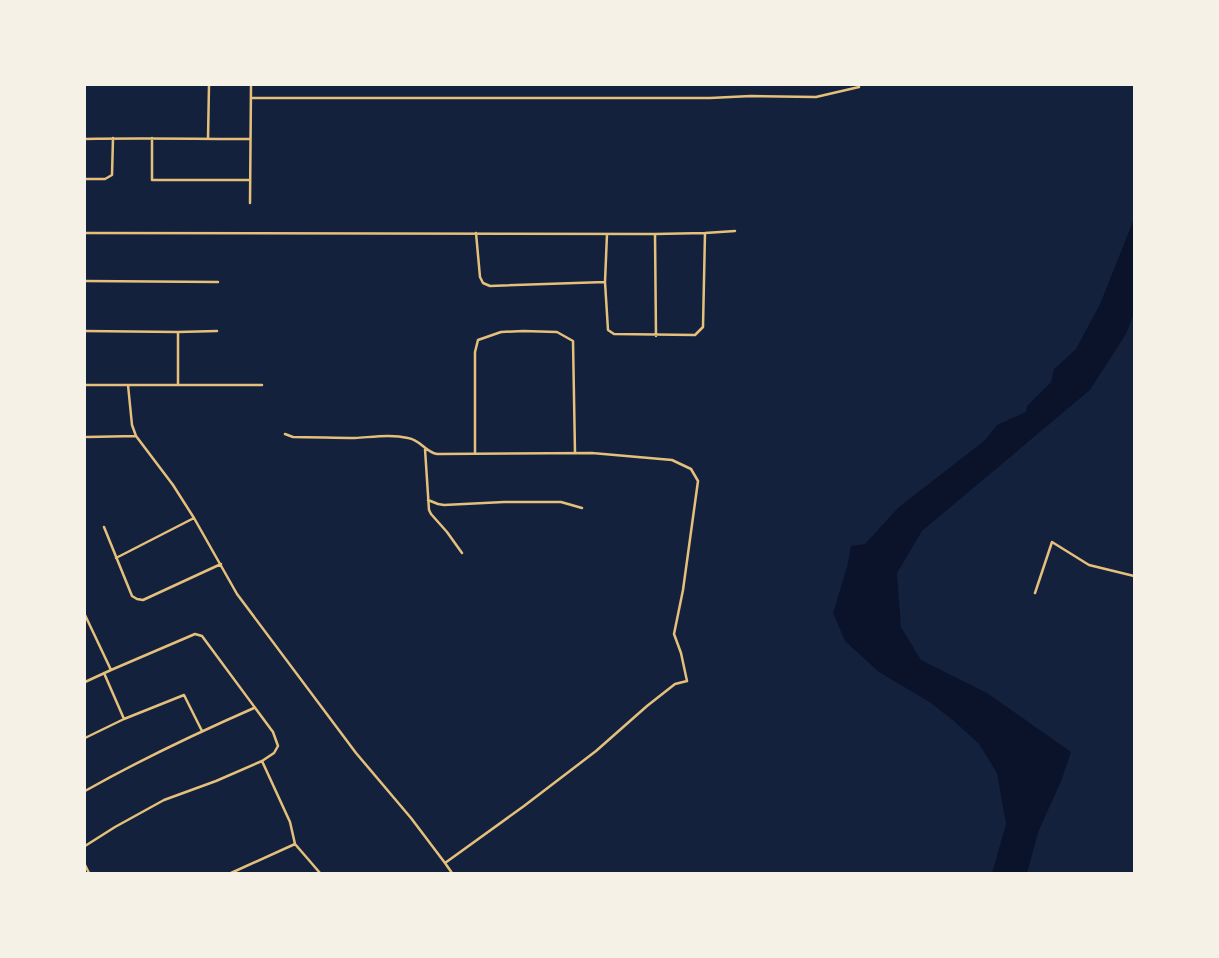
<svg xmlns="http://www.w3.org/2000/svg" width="1219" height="958" font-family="Merriweather,serif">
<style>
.water{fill:#0b132b}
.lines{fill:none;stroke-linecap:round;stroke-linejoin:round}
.minor{stroke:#e5c07b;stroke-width:2.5}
</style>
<rect width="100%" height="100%" fill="#14213d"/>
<!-- water -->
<path class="water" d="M1134 219V313L1126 334 1090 390 922 531 897 573 901 627 921 660 987 693 1071 752 1062 779 1039 830 1027 873H992L1006 824 997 773 979 744 955 722 931 703 879 672 845 641 833 613 847 567 851 546 865 544 898 508 985 440 997 425 1026 412 1027 406 1051 382 1054 369 1076 349 1100 304Z"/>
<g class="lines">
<!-- minor -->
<path class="minor" d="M251 98H710L751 96 816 97 859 87
M152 138V180H250
M85 139C140 138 195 139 250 139
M208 139 209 85
M85 179H105L112 175 113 138
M250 203 251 85
M85 233 655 234 705 233 735 231
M476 233 480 277 483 283 490 286 605 282
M607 234 605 282 608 330 614 334 695 335 703 327 705 233
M655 234 656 336
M85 281 218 282
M85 331 178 332 217 331
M178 384V332
M85 385H262
M128 385 132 425 136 436 173 485 194 518 237 594 356 753 411 818 445 863 452 873
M285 434 293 437C314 437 335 438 355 438 373 437 391 434 408 438 421 440 425 452 437 454L592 453 672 460 691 469 698 481 683 590 674 634 681 653 687 681 675 684 647 706 596 751 524 806 445 863
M87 437 136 436
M425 449 429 510 431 514 447 532 462 553
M475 453V352L478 340 501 332 523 331 557 332 573 341 575 453
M428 500 438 504 444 505 504 502H561L582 508
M104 527 132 596 137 599 143 600 221 564
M116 558 194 518
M1035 593 1052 542 1089 565 1134 576
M85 615 111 670
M104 673 124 719
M85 682 111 670 195 634 202 636 273 732 278 746 274 753 262 761 216 781 164 800 115 827 85 846
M85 738 124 719 184 695 202 731
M262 761 290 822 295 844 320 873
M85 791C140 760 197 733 254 708
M85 865 89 873
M231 873 295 844"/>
</g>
<!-- border -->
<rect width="1219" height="958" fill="none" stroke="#f6f1e7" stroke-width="172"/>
</svg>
